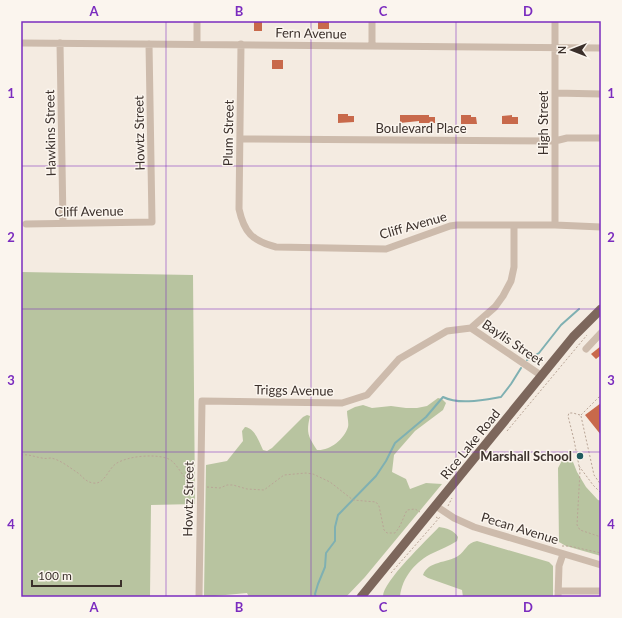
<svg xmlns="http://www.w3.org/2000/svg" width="622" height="618" font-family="Lato,sans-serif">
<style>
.green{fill:#b8c4a0}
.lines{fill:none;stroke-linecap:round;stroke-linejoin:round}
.stream{stroke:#7fb0b2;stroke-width:2}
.building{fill:#c8694b}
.path{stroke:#b9a596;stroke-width:1;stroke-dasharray:2 2;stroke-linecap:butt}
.minor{stroke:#cdbbac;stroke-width:7}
.major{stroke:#7d675c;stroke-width:9}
.grid{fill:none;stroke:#7b2cbf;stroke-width:1;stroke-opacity:0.55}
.poi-dot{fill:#1f5a5e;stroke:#fbf5ee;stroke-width:1.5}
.labels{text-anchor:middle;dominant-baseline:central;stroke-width:3;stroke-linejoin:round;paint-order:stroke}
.street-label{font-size:13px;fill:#3b302b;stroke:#fbf5ee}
.poi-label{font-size:13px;font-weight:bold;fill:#3b302b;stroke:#fbf5ee;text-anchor:end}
.neatline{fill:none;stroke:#7b2cbf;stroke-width:1.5}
.grid-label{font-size:13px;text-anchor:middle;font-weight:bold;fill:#7b2cbf}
</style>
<rect width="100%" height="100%" fill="#f4ebe1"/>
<!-- green -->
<path class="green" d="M21 272 193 275 195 504 151 505 150 597H21Z
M438 398 442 399 446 403 443 410 415 431 394 455 392 472 406 479 410 489 426 483 442 484 365 577 346 597H249L247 593 204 597 206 465 227 461 243 441 242 431 245 427C255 428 259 442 263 450L267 451 272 448 303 417 307 415 310 416C306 433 308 436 317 450 329 451 344 440 348 427 349 423 347 416 347 411L355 407 363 405 372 408 391 406 406 408H417L427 406Z
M565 455 573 462 577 472 586 487 598 500 601 501V556L566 546 559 542 558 468Z
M439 527C446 528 454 530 458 537L457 541C449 546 441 549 433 553 416 561 402 577 400 597H383C382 582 427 540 439 527Z
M477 541 549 562 553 566V597H463L462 590 428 578 423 575C428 561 447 563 458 556 466 551 466 543 477 541Z"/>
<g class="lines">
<!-- stream -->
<path class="stream" d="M527 360 539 353 561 325 579 309
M316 597 315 594 318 584 325 567 326 553 335 541V527L338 515 376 476 386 461 395 443 426 417 443 397C459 405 483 400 501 397L511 384 521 368"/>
</g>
<!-- building -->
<path class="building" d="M254 21H262V31H254Z
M318 21H329V29H318Z
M272 60H283V69H272Z
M338 114H348V116H354V122L338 123Z
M400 115H429V117H435V123H419V121L400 123Z
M461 115H471V117H476L477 124H461Z
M512 115V117H518V124H502V116Z
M601 346V355L596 359 591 354Z
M601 403V435L585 415Z"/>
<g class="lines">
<!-- path -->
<path class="path" d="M580 415 573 413H569L568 416 574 440 580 471 577 525 580 530 601 537
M581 415 601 395
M581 416 594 475 601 485
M507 431 587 335
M21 455C29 454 35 457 42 458 45 459 48 458 51 458 61 460 70 468 78 473 83 477 86 482 93 483 105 485 108 468 117 463 129 456 153 454 166 458 178 461 181 479 194 484
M579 466 593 485 601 493
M207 487 220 488 227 485H233L247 489 264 490 284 475 306 473 313 474 330 482 353 500 376 502 379 506 384 530 387 533H395C401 526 403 518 407 510L415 509 420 512
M448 506 452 498
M436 517 439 519
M562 546H569L601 553
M391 573 440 517"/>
<!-- minor -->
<path class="minor" d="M197 21V43
M555 21V225
M21 43 601 48
M60 43 63 223
M241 44 239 209C244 232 252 241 276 247L386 249 450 226 457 225H555L601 227
M372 46V21
M555 93 601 94
M240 139 555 141 567 138H601
M26 224 152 222 149 44
M471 328 542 376
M586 349 601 333
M436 506 454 518 474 527 601 565
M558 591H601
M199 597 202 401 342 403 367 395 399 359 447 331 471 328 495 307 503 296 511 281 514 267V226
M558 597 559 566 563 554"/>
<!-- major -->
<path class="major" d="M361 597 573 337 601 309"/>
</g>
<!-- grid -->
<path class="grid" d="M166 21V597M311 21V597M456 21V597M21 166H601M21 309H601M21 452H601"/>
<!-- markers -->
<circle class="poi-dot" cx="580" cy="456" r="4"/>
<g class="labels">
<!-- street labels -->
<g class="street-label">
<text transform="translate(311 33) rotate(1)">Fern Avenue</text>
<text transform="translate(543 123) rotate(-90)">High Street</text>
<text x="421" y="128">Boulevard Place</text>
<text transform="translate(50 133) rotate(-91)">Hawkins Street</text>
<text transform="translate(139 133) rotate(-91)">Howtz Street</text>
<text transform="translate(228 133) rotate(-89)">Plum Street</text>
<text transform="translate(89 211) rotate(-1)">Cliff Avenue</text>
<text transform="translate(413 225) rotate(-16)">Cliff Avenue</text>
<text transform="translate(513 342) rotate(34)">Baylis Street</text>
<text transform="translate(294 390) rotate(1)">Triggs Avenue</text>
<text transform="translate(470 444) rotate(-51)">Rice Lake Road</text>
<text transform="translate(188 499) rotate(-89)">Howtz Street</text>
<text transform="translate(520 528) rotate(17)">Pecan Avenue</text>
</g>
<!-- poi labels -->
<g class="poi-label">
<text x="572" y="456">Marshall School</text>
</g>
</g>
<!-- border -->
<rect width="622" height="618" fill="none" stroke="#fbf5ee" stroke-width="44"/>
<!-- north arrow -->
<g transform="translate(572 50) rotate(270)" stroke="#fbf5ee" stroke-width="3" paint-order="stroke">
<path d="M0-3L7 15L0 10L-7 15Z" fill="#3b302b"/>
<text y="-6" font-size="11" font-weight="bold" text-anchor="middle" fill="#3b302b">N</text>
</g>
<!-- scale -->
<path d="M32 580v6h89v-6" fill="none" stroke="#3b302b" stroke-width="2"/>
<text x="38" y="580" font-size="12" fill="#3b302b" stroke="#fbf5ee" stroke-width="3" paint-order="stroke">100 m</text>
<rect x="22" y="22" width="578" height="574" class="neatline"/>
<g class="grid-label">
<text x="94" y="16">A</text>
<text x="239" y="16">B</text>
<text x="383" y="16">C</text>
<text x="528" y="16">D</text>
<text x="11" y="98">1</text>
<text x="611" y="98">1</text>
<text x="11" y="242">2</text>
<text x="611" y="242">2</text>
<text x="11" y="385">3</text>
<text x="611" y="385">3</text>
<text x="11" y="529">4</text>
<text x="611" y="529">4</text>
<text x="94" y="612">A</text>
<text x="239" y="612">B</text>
<text x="383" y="612">C</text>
<text x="528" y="612">D</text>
</g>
</svg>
